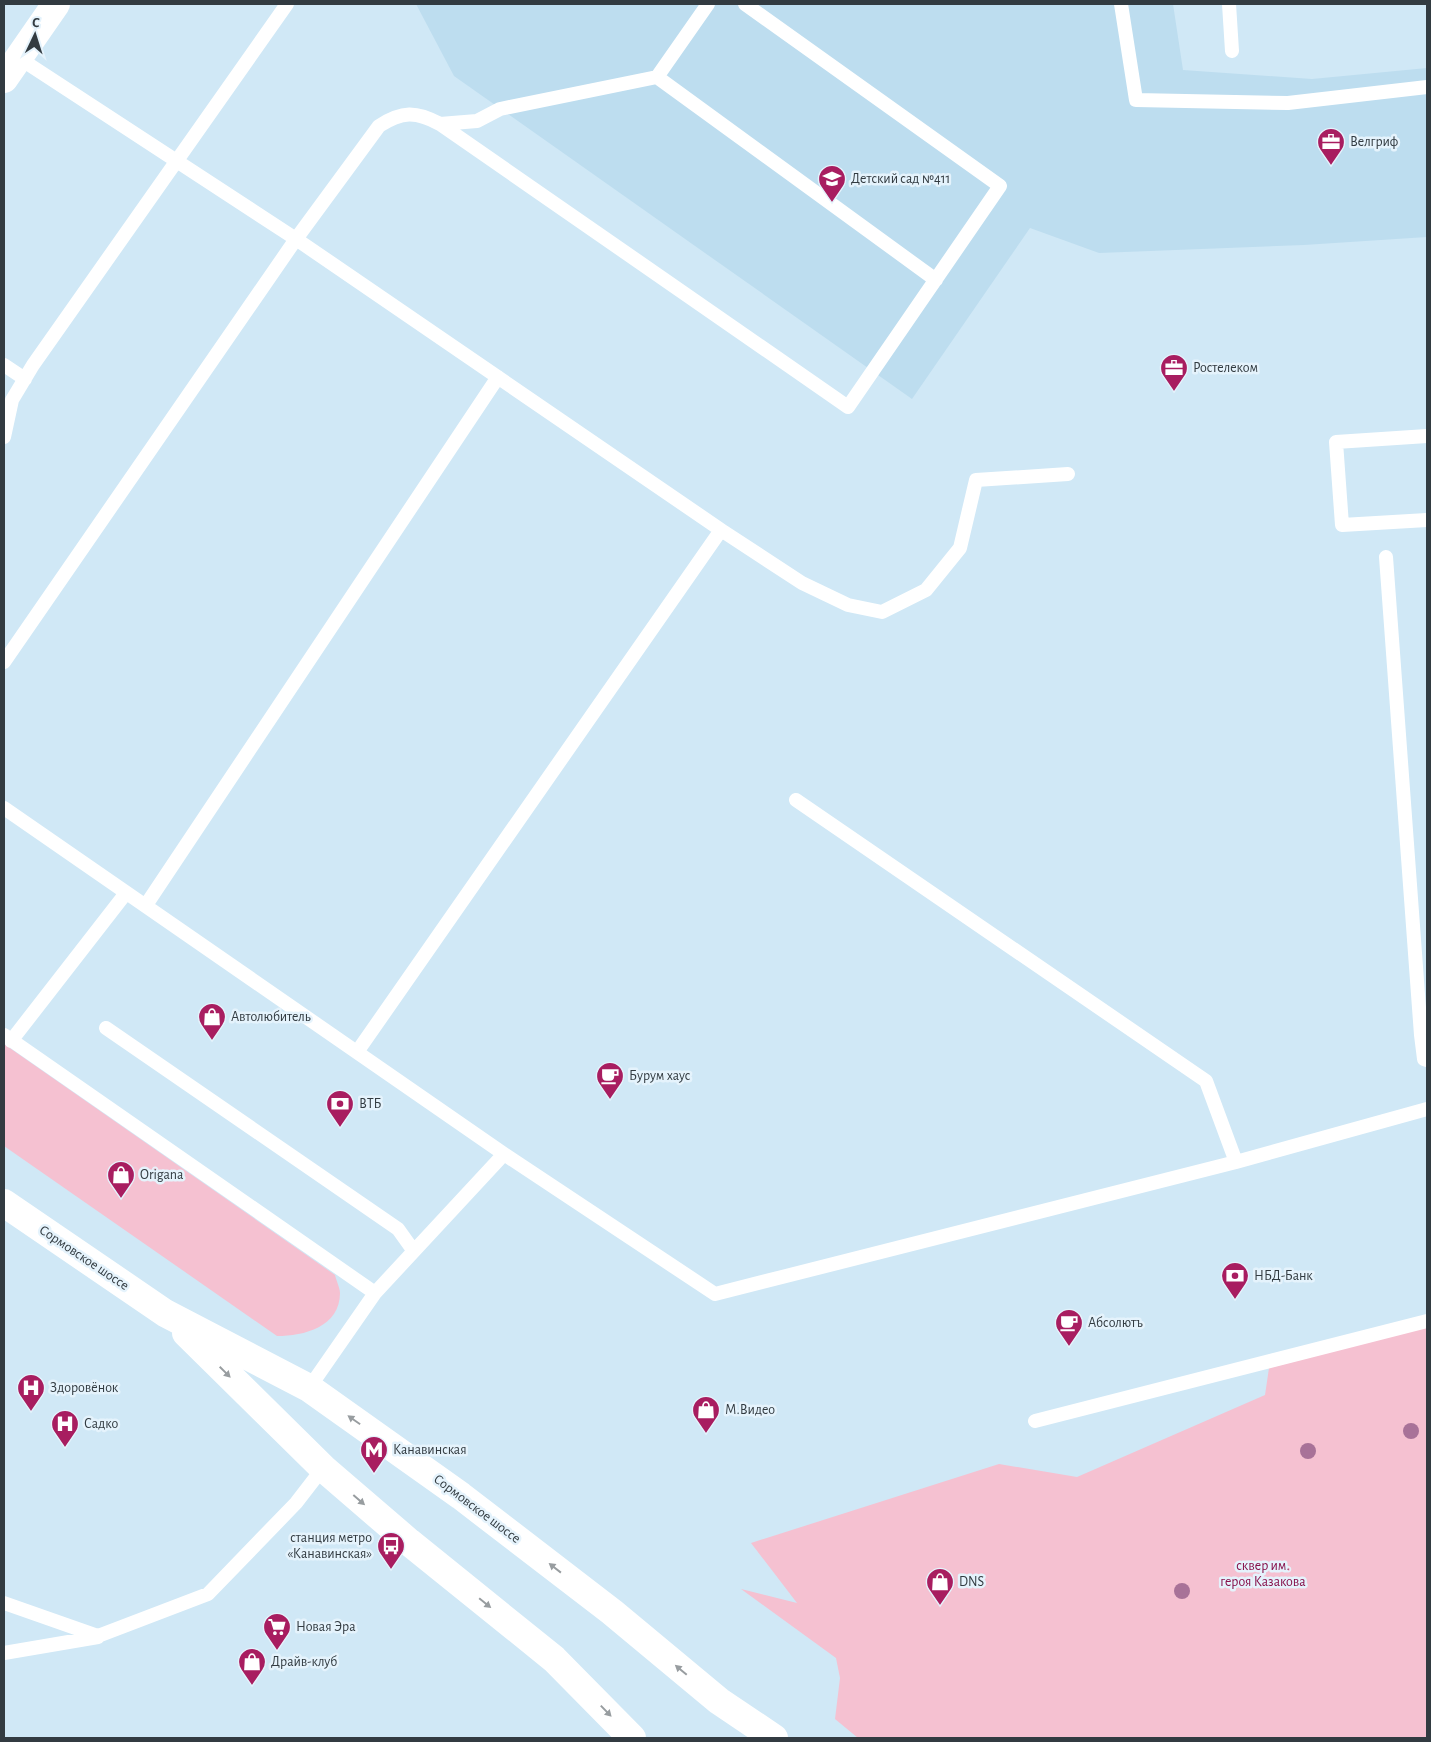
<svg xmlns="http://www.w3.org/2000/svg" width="1431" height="1742" font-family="'Alegreya Sans',sans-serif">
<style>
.built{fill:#bdddef}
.green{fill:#f5c1d1}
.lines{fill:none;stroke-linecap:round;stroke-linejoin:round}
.lane{stroke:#fff;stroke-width:14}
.street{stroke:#fff;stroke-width:28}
.secondary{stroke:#fff;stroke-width:28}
.tree{fill:#a87298}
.oneway{fill:#989da0}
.labels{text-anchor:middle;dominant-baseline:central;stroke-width:5;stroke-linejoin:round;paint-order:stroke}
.poi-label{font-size:14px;fill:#323b41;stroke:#e5f3fc;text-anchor:start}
.street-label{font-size:14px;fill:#323b41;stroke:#e5f3fc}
.park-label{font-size:14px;fill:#87114b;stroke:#e5f3fc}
</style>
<rect width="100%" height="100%" fill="#d0e8f6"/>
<!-- built -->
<path class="built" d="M416 4H1173L1183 70 1312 79 1427 68V237L1304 245 1099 253 1030 228 912 399 454 76Z"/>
<!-- green -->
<path class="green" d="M4 1044 335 1275C336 1280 340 1288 340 1293 340 1327 304 1336 277 1336L4 1146Z
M1427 1327V1738H858L835 1719 840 1678 836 1658 741 1589 797 1603 751 1543 999 1464 1077 1477 1265 1395 1269 1368Z"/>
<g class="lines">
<!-- lane -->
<path class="lane" d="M1121 4 1136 100 1288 103 1427 87
M1229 4 1232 51
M19 58 296 239 721 530
M657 77 936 280
M440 124 477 121 500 109 657 77 708 4
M4 365 25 379
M1427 436 1336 442 1342 525 1427 520
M4 437 12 400 33 365 287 4
M1386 557 1421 1035 1424 1059 1427 1060
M4 662 296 239 379 126C402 111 416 111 440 124L848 407 1000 186 745 4
M4 808 504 1154 375 1293 309 1388
M146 905 498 377
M106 1028 398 1229 413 1250
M4 1035 375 1293
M11 1041 126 893
M357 1052 721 530 802 583 848 605 882 612 926 590 960 548 976 480 1068 474
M504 1154 715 1294 1236 1162 1206 1081 796 800
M1236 1162 1427 1109
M1035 1421 1427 1321
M4 1603 98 1636 208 1594 296 1503 323 1468
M4 1653 98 1637"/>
<!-- street -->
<path class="street" d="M4 79 56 4"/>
<!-- secondary -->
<path class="secondary" d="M4 1203 165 1313 309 1388 461 1496 612 1612 719 1701 774 1738
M186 1333 323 1468 409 1542 554 1659 632 1738"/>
</g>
<!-- trees -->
<g class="tree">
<circle cx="1411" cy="1431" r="8"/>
<circle cx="1308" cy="1451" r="8"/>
<circle cx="1182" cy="1591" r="8"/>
</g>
<!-- one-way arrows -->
<defs><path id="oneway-solid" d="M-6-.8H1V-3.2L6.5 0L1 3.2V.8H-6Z" transform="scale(1.25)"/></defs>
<g class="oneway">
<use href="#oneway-solid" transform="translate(225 1372) rotate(45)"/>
<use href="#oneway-solid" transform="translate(354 1420) rotate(-145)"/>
<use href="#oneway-solid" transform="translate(359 1500) rotate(41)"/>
<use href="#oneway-solid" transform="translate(555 1568) rotate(-142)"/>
<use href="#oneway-solid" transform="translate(485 1603) rotate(39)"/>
<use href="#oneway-solid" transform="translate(681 1670) rotate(-140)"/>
<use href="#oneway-solid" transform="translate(606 1711) rotate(46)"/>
</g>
<!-- icons -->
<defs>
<symbol id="office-pin" viewBox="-11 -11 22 30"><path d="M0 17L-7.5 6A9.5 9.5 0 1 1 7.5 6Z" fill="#a81d60" stroke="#e5f3fc"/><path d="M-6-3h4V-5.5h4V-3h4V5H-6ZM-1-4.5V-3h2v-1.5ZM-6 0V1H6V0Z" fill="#fff"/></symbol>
<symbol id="school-pin" viewBox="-11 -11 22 30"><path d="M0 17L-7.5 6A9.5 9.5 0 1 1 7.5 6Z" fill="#a81d60" stroke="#e5f3fc"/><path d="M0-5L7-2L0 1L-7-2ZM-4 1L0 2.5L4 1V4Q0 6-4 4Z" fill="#fff"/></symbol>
<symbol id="shop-pin" viewBox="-11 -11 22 30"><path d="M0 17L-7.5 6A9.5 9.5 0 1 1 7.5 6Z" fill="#a81d60" stroke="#e5f3fc"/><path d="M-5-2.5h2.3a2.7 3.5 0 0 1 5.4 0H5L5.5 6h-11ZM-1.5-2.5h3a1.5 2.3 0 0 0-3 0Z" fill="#fff"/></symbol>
<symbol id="cafe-pin" viewBox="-11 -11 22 30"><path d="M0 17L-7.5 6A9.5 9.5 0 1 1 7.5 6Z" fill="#a81d60" stroke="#e5f3fc"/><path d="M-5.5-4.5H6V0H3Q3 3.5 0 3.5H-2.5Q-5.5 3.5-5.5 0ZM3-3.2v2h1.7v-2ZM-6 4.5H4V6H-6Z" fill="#fff"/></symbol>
<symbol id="bank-pin" viewBox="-11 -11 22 30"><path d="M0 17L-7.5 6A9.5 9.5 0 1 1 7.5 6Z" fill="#a81d60" stroke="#e5f3fc"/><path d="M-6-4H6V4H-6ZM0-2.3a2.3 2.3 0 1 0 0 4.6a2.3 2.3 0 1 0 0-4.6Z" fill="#fff"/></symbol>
<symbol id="hospital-pin" viewBox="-11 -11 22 30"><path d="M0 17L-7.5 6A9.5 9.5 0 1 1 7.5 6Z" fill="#a81d60" stroke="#e5f3fc"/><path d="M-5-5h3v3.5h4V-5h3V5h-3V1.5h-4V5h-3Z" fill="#fff"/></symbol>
<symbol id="metro-pin" viewBox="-11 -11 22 30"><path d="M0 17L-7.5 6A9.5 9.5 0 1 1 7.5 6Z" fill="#a81d60" stroke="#e5f3fc"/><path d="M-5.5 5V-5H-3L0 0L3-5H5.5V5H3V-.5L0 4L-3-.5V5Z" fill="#fff"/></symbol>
<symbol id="bus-pin" viewBox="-11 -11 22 30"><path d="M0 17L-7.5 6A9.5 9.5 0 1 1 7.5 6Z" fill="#a81d60" stroke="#e5f3fc"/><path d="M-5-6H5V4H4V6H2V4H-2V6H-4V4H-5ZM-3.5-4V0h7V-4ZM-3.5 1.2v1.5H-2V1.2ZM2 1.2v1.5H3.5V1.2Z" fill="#fff"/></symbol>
<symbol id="supermarket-pin" viewBox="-11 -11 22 30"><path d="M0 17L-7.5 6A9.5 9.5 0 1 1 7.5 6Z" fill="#a81d60" stroke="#e5f3fc"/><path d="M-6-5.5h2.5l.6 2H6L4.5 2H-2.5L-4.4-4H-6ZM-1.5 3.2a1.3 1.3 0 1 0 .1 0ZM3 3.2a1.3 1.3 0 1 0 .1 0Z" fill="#fff"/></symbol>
</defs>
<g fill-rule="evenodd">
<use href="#office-pin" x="1315" y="126" width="32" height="43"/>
<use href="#school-pin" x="816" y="163" width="32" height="43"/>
<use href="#office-pin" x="1158" y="352" width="32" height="43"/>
<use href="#shop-pin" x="196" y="1001" width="32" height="43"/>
<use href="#cafe-pin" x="594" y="1060" width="32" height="43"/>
<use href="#bank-pin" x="324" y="1088" width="32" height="43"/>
<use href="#shop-pin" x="105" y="1159" width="32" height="43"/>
<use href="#bank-pin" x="1219" y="1260" width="32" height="43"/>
<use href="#cafe-pin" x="1053" y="1307" width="32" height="43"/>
<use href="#hospital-pin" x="15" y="1372" width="32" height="43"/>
<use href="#shop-pin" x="690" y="1394" width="32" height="43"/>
<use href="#hospital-pin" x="49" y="1408" width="32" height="43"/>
<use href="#metro-pin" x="358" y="1434" width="32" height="43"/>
<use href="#bus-pin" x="375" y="1530" width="32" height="43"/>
<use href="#shop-pin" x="924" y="1566" width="32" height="43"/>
<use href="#supermarket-pin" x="261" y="1611" width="32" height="43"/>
<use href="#shop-pin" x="236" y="1646" width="32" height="43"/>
</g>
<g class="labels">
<!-- poi labels -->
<g class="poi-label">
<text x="1350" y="142">Велгриф</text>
<text x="851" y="179">Детский сад №411</text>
<text x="1193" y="368">Ростелеком</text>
<text x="231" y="1017">Автолюбитель</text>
<text x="629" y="1076">Бурум хаус</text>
<text x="359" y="1104">ВТБ</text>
<text x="140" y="1175">Origana</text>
<text x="1254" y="1276">НБД-Банк</text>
<text x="1088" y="1323">Абсолютъ</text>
<text x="50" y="1388">Здоровёнок</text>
<text x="725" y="1410">М.Видео</text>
<text x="84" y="1424">Садко</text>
<text x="393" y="1450">Канавинская</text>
<text x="372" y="1538" text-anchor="end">станция метро<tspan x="372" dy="16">«Канавинская»</tspan></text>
<text x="959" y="1582">DNS</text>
<text x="296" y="1627">Новая Эра</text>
<text x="271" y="1662">Драйв-клуб</text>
</g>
<!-- street labels -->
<g class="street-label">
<text transform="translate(84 1258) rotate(34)">Сормовское шоссе</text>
<text transform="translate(477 1509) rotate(37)">Сормовское шоссе</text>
</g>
<!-- park labels -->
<g class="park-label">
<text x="1263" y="1566">сквер им.<tspan x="1263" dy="16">героя Казакова</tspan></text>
</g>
</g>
<!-- border -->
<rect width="1431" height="1742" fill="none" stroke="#323b41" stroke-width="10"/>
<!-- north arrow -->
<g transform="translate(35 35) rotate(4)" stroke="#e5f3fc" stroke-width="4" paint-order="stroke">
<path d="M0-4L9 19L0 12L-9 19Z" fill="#323b41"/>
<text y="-8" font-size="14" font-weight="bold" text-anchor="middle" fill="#323b41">С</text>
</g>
</svg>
